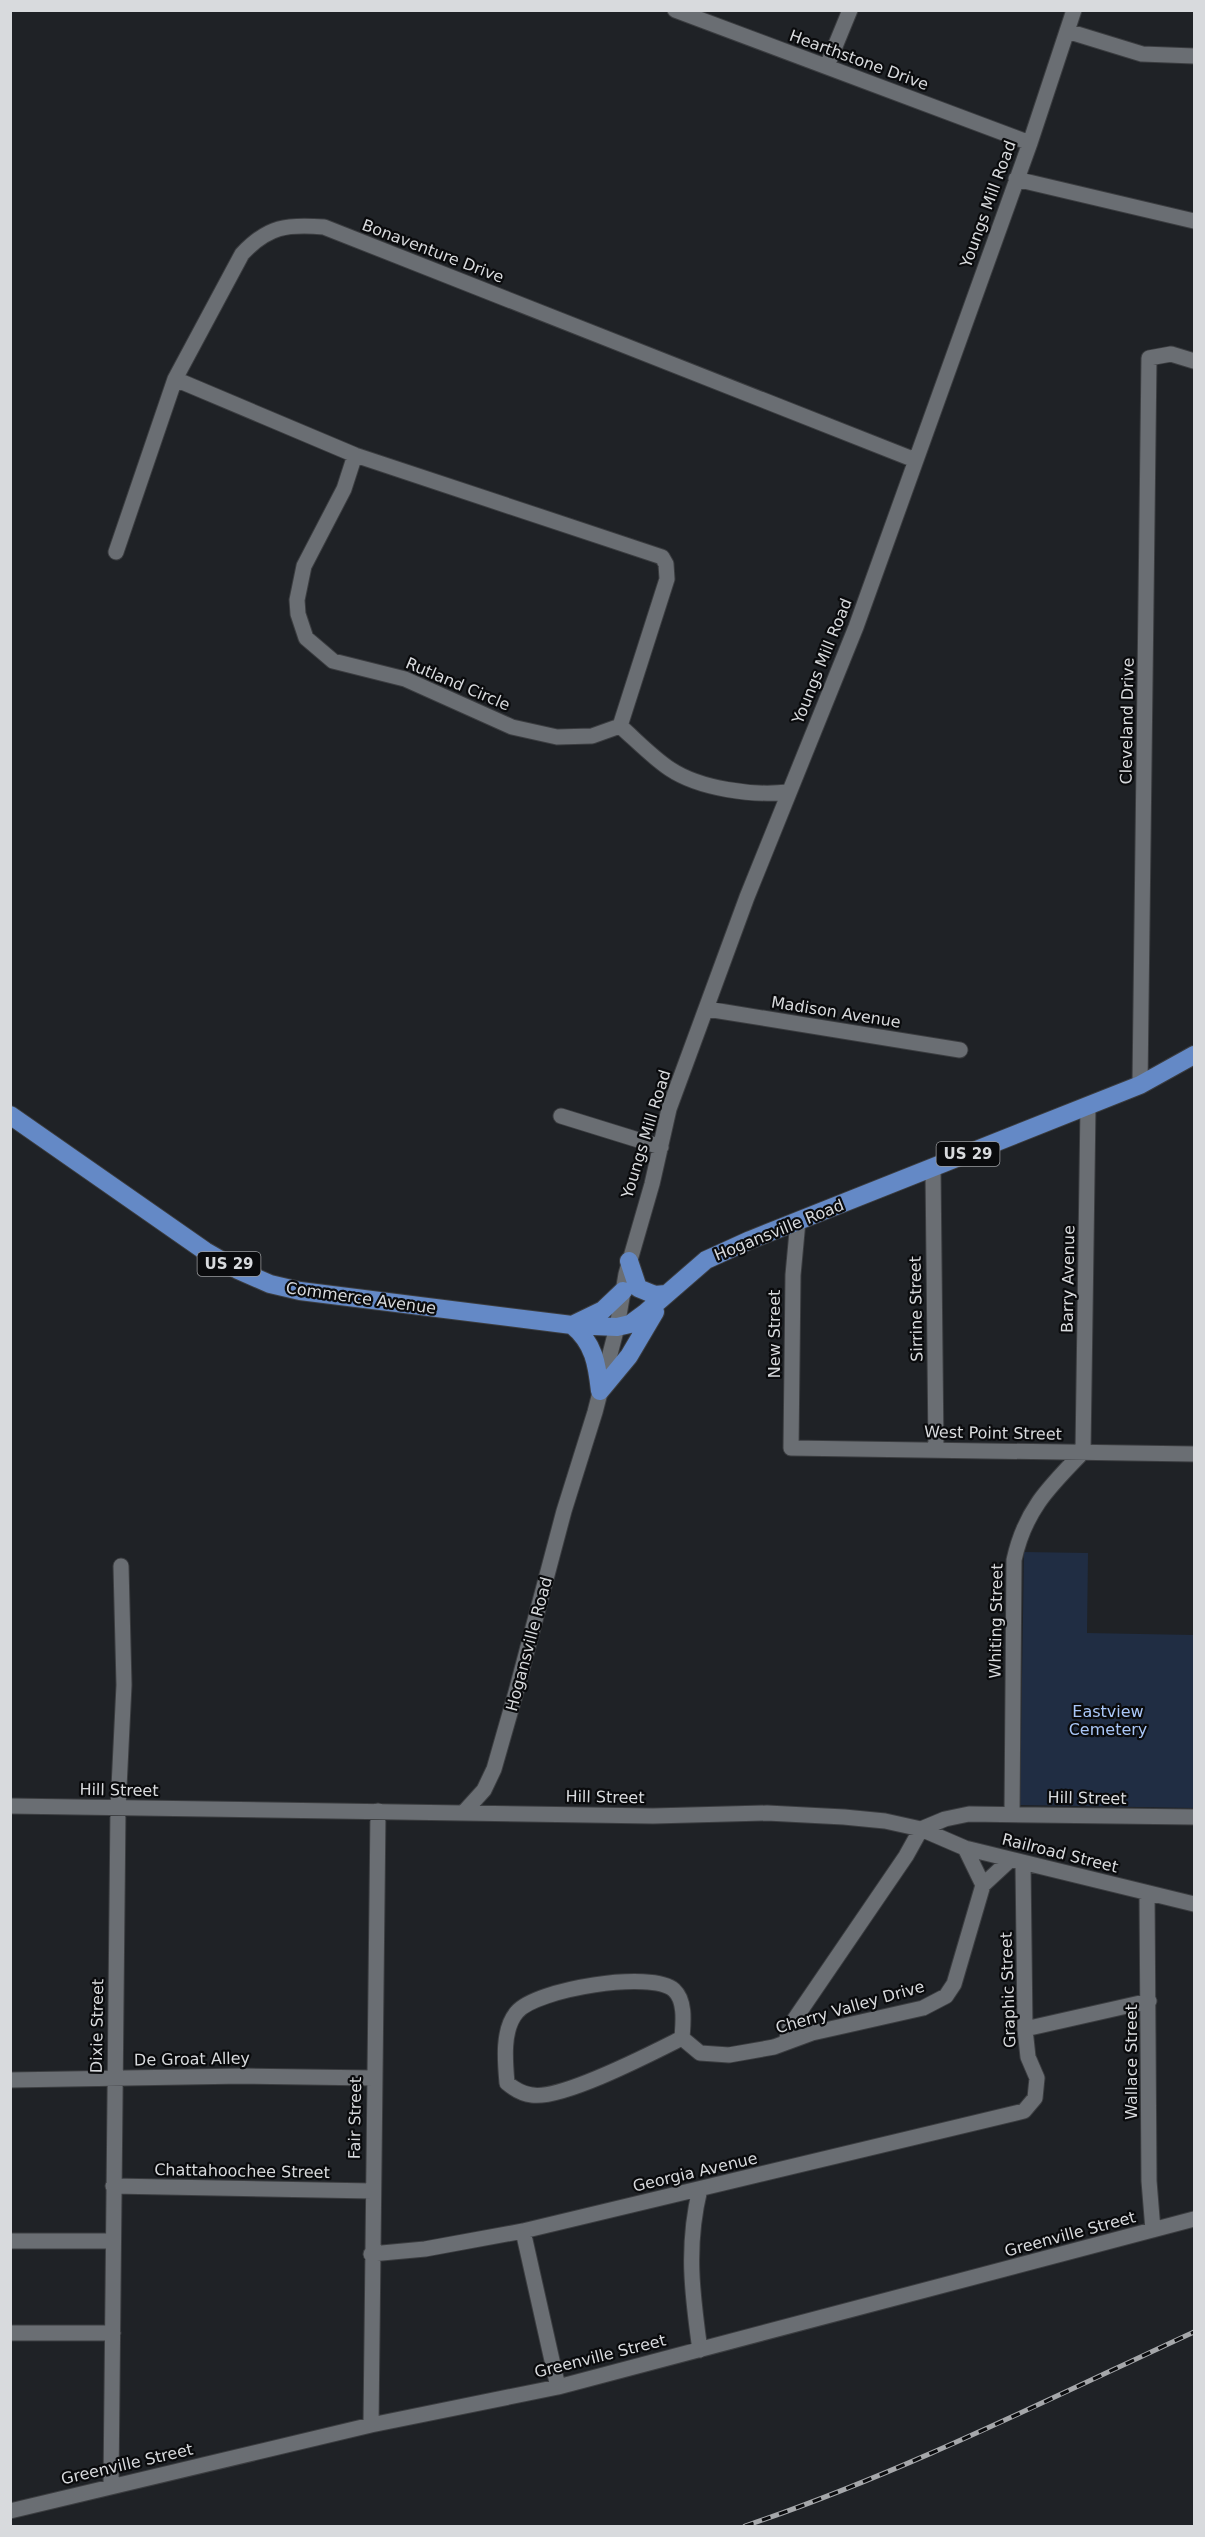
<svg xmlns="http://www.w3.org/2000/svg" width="1205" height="2537" font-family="'DejaVu Sans',sans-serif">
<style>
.green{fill:#202d43}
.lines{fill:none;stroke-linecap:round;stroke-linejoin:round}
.minor-casing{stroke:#3b3d40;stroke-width:17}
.major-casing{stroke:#3b3d40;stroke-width:20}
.minor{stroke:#6a6e73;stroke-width:15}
.major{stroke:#6489c6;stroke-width:18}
.rail-casing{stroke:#a5a7aa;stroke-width:5}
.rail{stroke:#0a0b0d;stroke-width:3;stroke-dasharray:9;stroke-linecap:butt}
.labels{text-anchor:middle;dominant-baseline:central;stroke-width:4.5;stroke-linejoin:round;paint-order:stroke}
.shield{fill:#0a0b0d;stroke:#9a9c9f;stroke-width:1.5}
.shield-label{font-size:15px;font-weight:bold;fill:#d8dadd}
.street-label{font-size:16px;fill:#d8dadd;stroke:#0a0b0d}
.park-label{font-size:16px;fill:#aac7f8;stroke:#0a0b0d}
</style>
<rect width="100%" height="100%" fill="#1f2226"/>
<!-- green -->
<path class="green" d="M1024 1552 1088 1553 1087 1633 1194 1635V1808L1020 1805Z"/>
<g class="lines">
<defs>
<path id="minor" d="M675 10 1030 143
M1067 31 1142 54 1194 56
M827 66 850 10
M1016 179 1194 221
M175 379 355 455 662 557 666 564 667 579 620 726
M355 455 344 489 304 566 297 600 298 614 306 638 333 661 405 679 512 727 557 737 592 736 620 726C636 740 652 757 670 769 700 789 753 796 788 792
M116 552 175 379 242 254C268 226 287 224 324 227L915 460
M707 1009 960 1050
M1140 1085 1149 358 1171 354 1194 361
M561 1116 661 1147
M933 1168 936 1450
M798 1221 793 1275 791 1448 1194 1454
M10 1806 653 1816 767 1813 844 1817 885 1821 921 1829 965 1848 1194 1904
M465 1811 484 1790 494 1769 516 1692 564 1511 595 1412 617 1327 626 1274 652 1184 669 1109 747 897 856 627 1030 143 1074 10
M1012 1814 1014 1560C1025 1510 1049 1487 1083 1452L1088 1106
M921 1829 945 1819 969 1814 1194 1817
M983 1885 1010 1860
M1147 1893 1149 2181 1153 2230
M1025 2029 1149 2001
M682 2038C652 2053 562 2100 532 2095 523 2094 513 2088 507 2083 505 2061 502 2029 517 2012 536 1989 652 1970 674 1990 686 2001 683 2024 682 2038L700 2053 729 2055 774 2047 812 2033 923 2008 946 1996 954 1984 983 1885 965 1848
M786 2042 790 2026 906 1856 921 1829
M10 2080 243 2076 374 2078
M113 2186 372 2191
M523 2231 558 2387
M10 2241H113
M371 2254 425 2249 523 2231 1024 2111 1035 2098 1037 2078 1028 2057 1025 2029 1023 1863
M10 2333H113
M700 2350C692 2293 686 2246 700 2189
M371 2425 378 1811
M111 2486 118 1808 124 1685 121 1566
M10 2511 371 2425 558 2387 1194 2219"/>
<path id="major" d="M10 1115 205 1251 238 1270 270 1284 300 1291 572 1325 617 1327 630 1324 645 1313 706 1260 750 1240 1140 1085 1194 1055
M629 1261 638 1288 655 1295 666 1294
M572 1325C594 1343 597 1364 600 1391
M572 1325 603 1310 623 1291
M600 1391 629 1356 655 1312"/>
</defs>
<!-- minor casing -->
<use href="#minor" class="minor-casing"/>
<!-- major casing -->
<use href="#major" class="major-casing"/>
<!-- minor -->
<use href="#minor" class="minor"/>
<!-- major -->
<use href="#major" class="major"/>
<defs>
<path id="rail" d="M745 2526C899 2474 1047 2400 1194 2332"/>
</defs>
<!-- rail casing -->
<use href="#rail" class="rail-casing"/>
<!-- rail -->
<use href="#rail" class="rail"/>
</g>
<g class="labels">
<!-- shield labels -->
<g class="shield">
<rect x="936.5" y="1142" width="63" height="24" rx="4.5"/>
<rect x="197.5" y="1252" width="63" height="24" rx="4.5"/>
</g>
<g class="shield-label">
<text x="968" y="1154">US 29</text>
<text x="229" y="1264">US 29</text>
</g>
<!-- street labels -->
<g class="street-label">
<text transform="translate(859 60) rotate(20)">Hearthstone Drive</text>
<text transform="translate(988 204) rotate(-70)">Youngs Mill Road</text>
<text transform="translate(433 251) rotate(21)">Bonaventure Drive</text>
<text transform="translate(822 661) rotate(-68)">Youngs Mill Road</text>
<text transform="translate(458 684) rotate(23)">Rutland Circle</text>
<text transform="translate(1127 721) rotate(-89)">Cleveland Drive</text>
<text transform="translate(836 1012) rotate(9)">Madison Avenue</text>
<text transform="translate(646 1134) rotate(-73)">Youngs Mill Road</text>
<text transform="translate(779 1230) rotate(-22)">Hogansville Road</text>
<text transform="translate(1068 1279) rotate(-89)">Barry Avenue</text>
<text transform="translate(361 1298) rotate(8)">Commerce Avenue</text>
<text transform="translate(916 1309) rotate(-91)">Sirrine Street</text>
<text transform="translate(774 1334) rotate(-90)">New Street</text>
<text transform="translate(993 1433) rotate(1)">West Point Street</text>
<text transform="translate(996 1621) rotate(-89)">Whiting Street</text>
<text transform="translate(529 1644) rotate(-75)">Hogansville Road</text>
<text transform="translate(119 1790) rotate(1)">Hill Street</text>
<text transform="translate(605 1797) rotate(1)">Hill Street</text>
<text transform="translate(1087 1798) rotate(1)">Hill Street</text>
<text transform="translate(1060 1853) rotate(14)">Railroad Street</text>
<text transform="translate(1008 1990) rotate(-92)">Graphic Street</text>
<text transform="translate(850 2007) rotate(-16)">Cherry Valley Drive</text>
<text transform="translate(97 2026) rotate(-89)">Dixie Street</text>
<text transform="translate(192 2059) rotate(-1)">De Groat Alley</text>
<text transform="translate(1131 2062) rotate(-90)">Wallace Street</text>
<text transform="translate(355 2118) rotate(-89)">Fair Street</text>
<text transform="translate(242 2171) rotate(1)">Chattahoochee Street</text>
<text transform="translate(695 2172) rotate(-13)">Georgia Avenue</text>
<text transform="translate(1070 2234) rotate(-15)">Greenville Street</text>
<text transform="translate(600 2356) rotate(-14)">Greenville Street</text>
<text transform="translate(127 2464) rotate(-13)">Greenville Street</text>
</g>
<!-- park labels -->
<g class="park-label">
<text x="1108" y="1711">Eastview<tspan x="1108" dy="18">Cemetery</tspan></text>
</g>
</g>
<!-- border -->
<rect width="1205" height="2537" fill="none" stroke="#d8dadd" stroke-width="24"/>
</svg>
